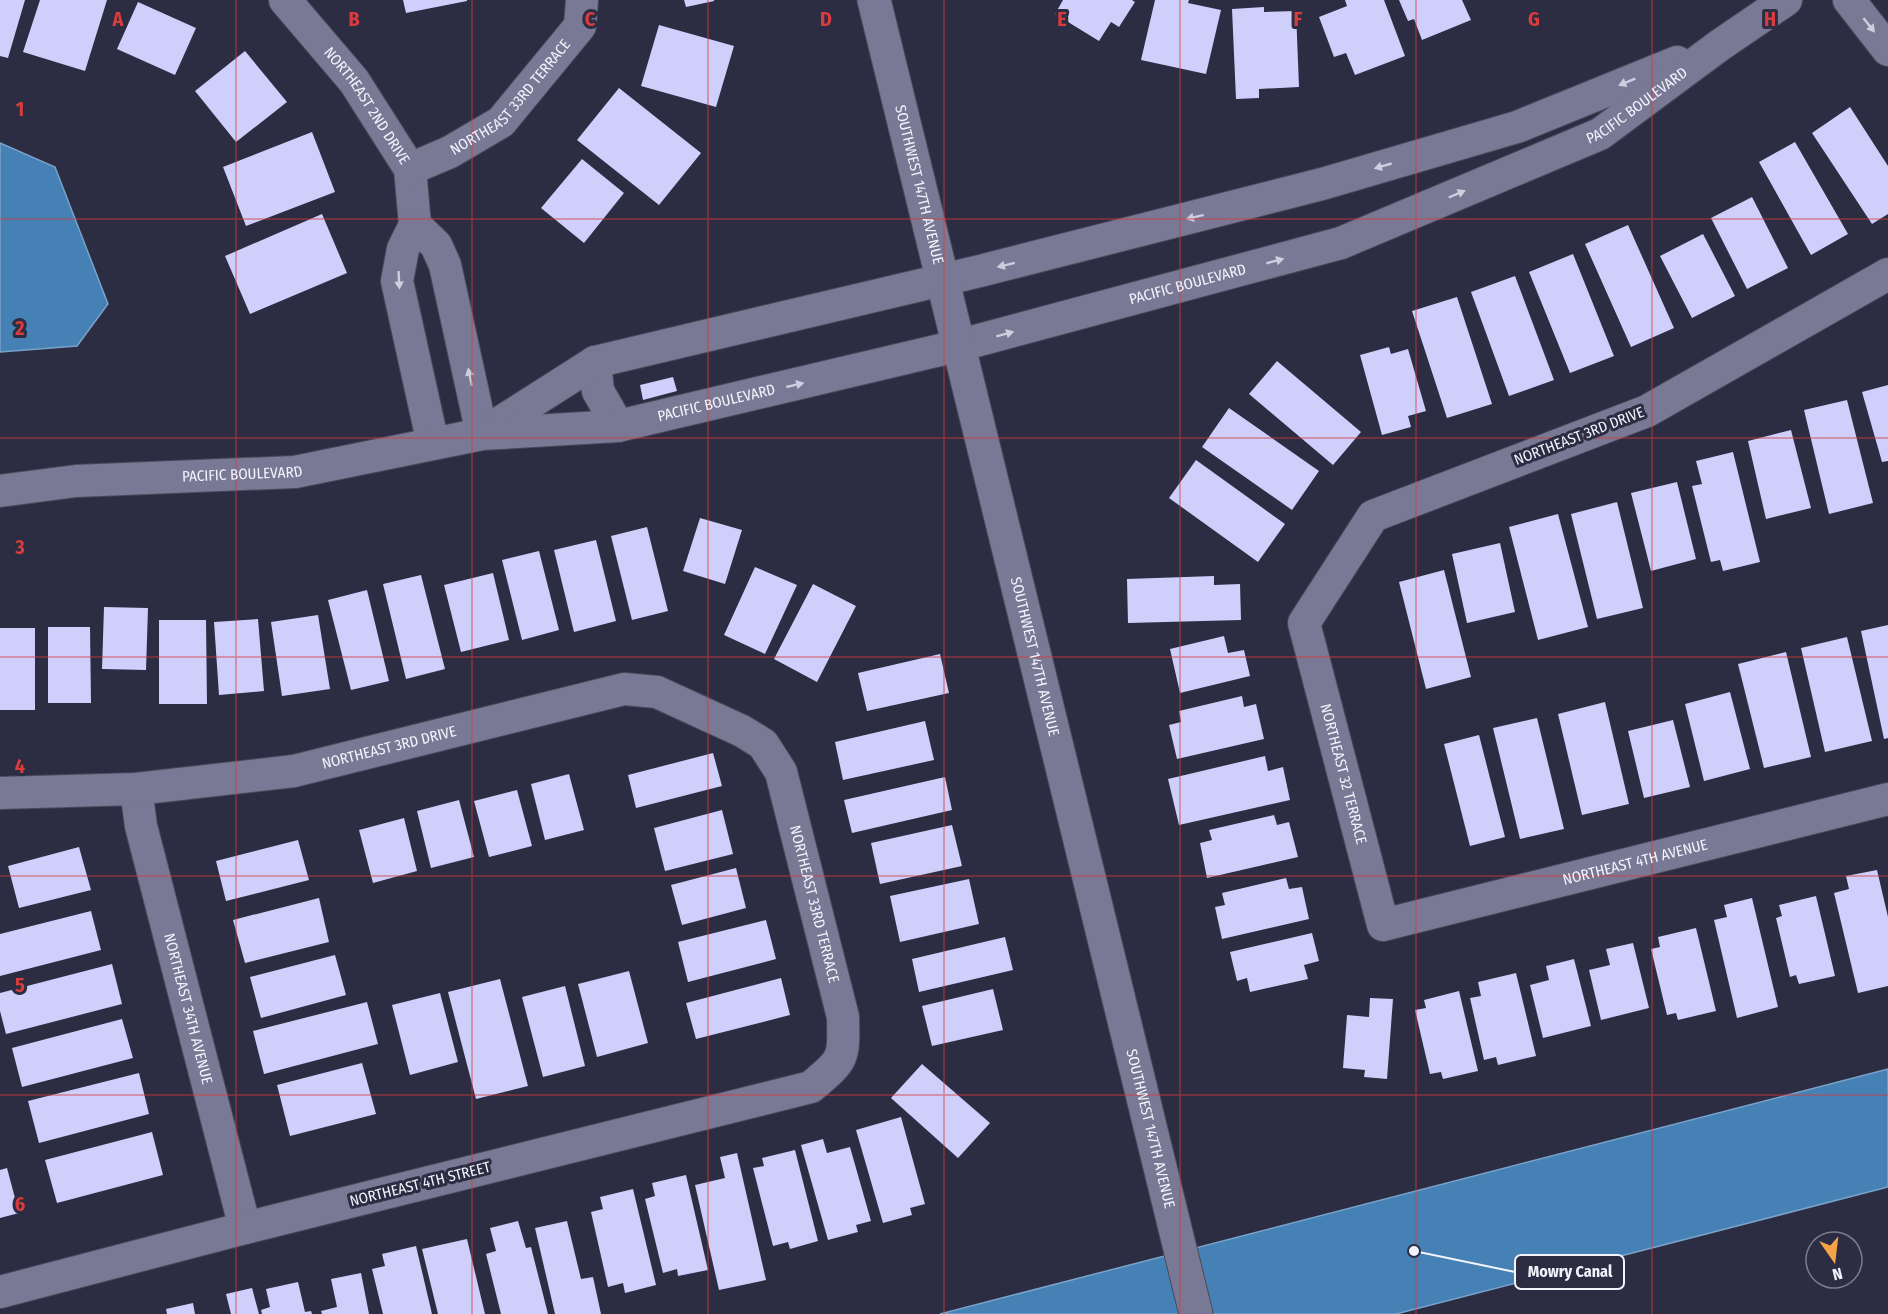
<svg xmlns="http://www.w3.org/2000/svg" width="1888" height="1314" font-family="'Fira Sans Condensed',sans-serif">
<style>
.water{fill:#4581b4;stroke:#79a3ca;stroke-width:1.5}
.building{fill:#ced0fb}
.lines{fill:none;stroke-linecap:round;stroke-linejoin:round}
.minor-casing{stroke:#4a4a5c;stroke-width:34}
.tertiary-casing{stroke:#4a4a5c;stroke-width:35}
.minor{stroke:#797995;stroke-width:32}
.tertiary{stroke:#797995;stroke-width:33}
.oneway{fill:#cecede}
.grid{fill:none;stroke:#d93c3d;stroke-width:1.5;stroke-opacity:0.55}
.labels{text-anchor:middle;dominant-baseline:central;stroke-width:6;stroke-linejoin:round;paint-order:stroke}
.street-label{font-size:15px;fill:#f3f3fd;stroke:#2c2c43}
.grid-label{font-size:20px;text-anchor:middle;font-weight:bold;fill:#d93c3d;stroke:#2c2c43;stroke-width:6;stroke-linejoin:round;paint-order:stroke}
.leader{fill:none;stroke:#f3f3fd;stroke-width:2}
.callout-dot{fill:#f3f3fd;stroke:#2c2c43;stroke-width:2}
.callout{fill:#2c2c43;stroke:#f3f3fd;stroke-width:2}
.callout-label{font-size:16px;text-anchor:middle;font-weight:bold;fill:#f3f3fd}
</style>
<rect width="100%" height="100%" fill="#2c2c43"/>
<!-- water -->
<path class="water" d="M0 143 55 167 108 304 77 346 0 352Z
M1888 1069V1187L1396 1314H940Z"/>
<!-- building -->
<path class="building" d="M0 0H25L8 58 0 56Z
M40 0H107L85 71 23 52Z
M403 0H467V1L406 13Z
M684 0H714V1L686 7Z
M1063 0H1132L1135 2 1119 27 1111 22 1099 41 1055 14Z
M1155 0H1189L1188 3 1221 10 1206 74 1141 60Z
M1345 0H1384L1405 56 1355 75 1346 53 1334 57 1319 17 1347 6Z
M1399 0H1462L1471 20 1422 40 1414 19 1408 21Z
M138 2 196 28 175 75 117 49Z
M1264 7V12L1296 11 1299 87 1259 89V98L1236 99 1232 9Z
M659 25 734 46 716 107 641 86Z
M245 51 287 102 236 142 195 91Z
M619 88 701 153 659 205 577 140Z
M1850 107 1888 166V214L1872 224 1812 133Z
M312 132 335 192 246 226 223 167Z
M1795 142 1848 234 1811 255 1759 162Z
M582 159 624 193 584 243 541 208Z
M1752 197 1788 268 1747 289 1711 218Z
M322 214 347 273 250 314 225 256Z
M1628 225 1674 328 1631 347 1585 244Z
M1703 234 1735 296 1692 318 1660 256Z
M1573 254 1614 356 1570 373 1529 272Z
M1515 276 1554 380 1509 396 1471 292Z
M1457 297 1492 404 1447 418 1412 311Z
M1389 347 1391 354 1408 349 1426 411 1408 416 1411 427 1382 435 1360 355Z
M1277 361 1361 432 1333 465 1249 394Z
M673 377 677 391 643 400 640 385Z
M1888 385V461L1882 462 1862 392Z
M1847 400 1873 503 1829 514 1804 410Z
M1229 408 1319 471 1292 510 1202 447Z
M1791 430 1811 508 1766 519 1748 441Z
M1733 452 1760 562 1723 571 1720 560 1711 562 1692 486 1702 484 1696 461Z
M1196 460 1285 524 1258 562 1169 498Z
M1677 482 1696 559 1651 571 1631 493Z
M1617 502 1643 608 1597 619 1571 514Z
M1558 514 1588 627 1538 640 1509 527Z
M700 518 742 530 725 584 683 571Z
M647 527 668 611 632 620 611 536Z
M596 540 616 621 574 632 554 550Z
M1500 543 1515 612 1467 623 1452 554Z
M539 551 559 630 522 640 502 560Z
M755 567 797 585 765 654 724 635Z
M1444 570 1471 677 1426 689 1399 582Z
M493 573 509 640 461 652 444 585Z
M421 575 445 669 406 679 383 584Z
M1214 576V585L1240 584 1241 620 1128 623 1127 579Z
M813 584 856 606 817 682 774 659Z
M367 590 389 681 351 690 328 600Z
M104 607 148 608 146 670 102 669Z
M318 615 330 689 282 696 271 622Z
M258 619 264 691 219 695 214 622Z
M159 620H206L207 704H159Z
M1888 625V738L1884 739 1861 631Z
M48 627H90L91 703H48Z
M0 628H35V710H0Z
M1224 636 1228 653 1244 650 1250 676 1180 693 1170 649Z
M1847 637 1872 741 1825 752 1801 648Z
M1786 652 1811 757 1764 768 1738 664Z
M940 654 949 693 867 711 858 673Z
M1730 692 1750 769 1704 781 1685 704Z
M1242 696 1244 707 1256 704 1264 739 1177 759 1169 725 1181 722 1179 711Z
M1605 702 1629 804 1582 815 1558 714Z
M1537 718 1564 829 1520 839 1493 728Z
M1673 720 1690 787 1644 798 1628 731Z
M925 721 934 760 843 780 835 742Z
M1479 735 1505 837 1470 846 1444 744Z
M713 753 722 786 636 808 628 775Z
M1265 756 1268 771 1283 767 1290 800 1179 825 1168 779Z
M569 774 584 830 545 840 531 784Z
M945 777 952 810 852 833 844 800Z
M517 790 532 846 489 857 474 801Z
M459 800 474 857 431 868 417 811Z
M722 810 733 854 665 871 654 828Z
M1274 815 1277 825 1289 822 1298 857 1207 878 1200 843 1212 840 1209 830Z
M404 818 417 871 373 883 359 830Z
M952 825 962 866 880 884 871 843Z
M298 840 309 880 226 901 216 861Z
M79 847 91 890 19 908 8 866Z
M736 868 746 908 682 925 671 885Z
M1877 870 1888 917V986L1858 993 1834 893 1849 889 1846 876Z
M1286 878 1289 889 1302 887 1309 919 1222 939 1215 907 1225 905 1222 893Z
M969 879 979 924 900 942 890 896Z
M1816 896 1835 976 1799 984 1796 975 1790 977 1776 918 1782 916 1779 905Z
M319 898 329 942 245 963 233 920Z
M1752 898 1778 1007 1737 1018 1714 920 1727 917 1724 905Z
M91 911 101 950 0 976V934Z
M766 920 776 959 688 982 678 942Z
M1696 928 1716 1011 1678 1020 1676 1013 1667 1015 1651 949 1660 947 1658 937Z
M1312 933 1319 961 1304 965 1308 979 1250 992 1247 978 1237 981 1230 952Z
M1005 937 1013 970 919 992 912 959Z
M1633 943 1649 1008 1601 1020 1589 970 1610 965 1606 949Z
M335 955 346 995 261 1018 250 977Z
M1574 959 1591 1026 1543 1038 1530 985 1549 980 1546 966Z
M112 964 122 1004 6 1034 0 1011V993Z
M629 971 648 1043 597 1057 578 984Z
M1516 973 1536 1056 1498 1065 1496 1057 1484 1060 1470 998 1481 996 1478 982Z
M781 978 790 1015 696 1039 686 1003Z
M500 979 528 1086 476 1099 448 992Z
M565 986 585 1066 543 1077 522 997Z
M993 989 1003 1030 932 1046 922 1006Z
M1459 991 1478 1071 1443 1079 1441 1072 1430 1074 1415 1010 1426 1008 1424 1000Z
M440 993 458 1062 410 1075 392 1005Z
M1370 998 1393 999 1387 1079 1364 1077 1365 1070 1343 1068 1347 1015 1369 1017Z
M367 1002 378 1044 264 1074 253 1031Z
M122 1019 133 1058 22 1087 12 1048Z
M362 1063 376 1114 290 1136 277 1085Z
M922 1064 990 1123 958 1158 891 1098Z
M139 1073 149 1114 39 1143 28 1101Z
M901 1117 925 1204 910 1208 912 1215 883 1223 856 1130Z
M152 1132 163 1175 57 1203 45 1160Z
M823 1139 827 1153 850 1147 871 1221 856 1225 858 1232 828 1240 801 1145Z
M795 1150 818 1241 790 1249 788 1242 773 1246 753 1168 764 1166 762 1158Z
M737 1153 766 1280 719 1290 695 1185 725 1178 720 1157Z
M7 1168 19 1213 0 1218V1170Z
M686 1175 708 1270 678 1276 677 1269 663 1273 645 1199 655 1196 652 1183Z
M633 1189 656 1285 625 1293 623 1283 608 1287 591 1212 603 1209 600 1197Z
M518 1221 526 1248 531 1247 548 1314H501L486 1254 496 1251 490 1228Z
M567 1221 581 1279 593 1277 601 1314H555L535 1228Z
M467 1239 485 1314H438L422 1249Z
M416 1246 432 1314H383L372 1269 385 1266 382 1254Z
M361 1273 369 1314H322L321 1311 337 1307 331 1279Z
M298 1282 305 1312 311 1311 312 1314H262L261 1310 270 1307 266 1289Z
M252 1288 259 1314H231L226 1294Z
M193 1303 195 1314H167L166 1309Z"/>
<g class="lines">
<defs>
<g id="minor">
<path id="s1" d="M285 0 354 81 410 169 415 225 403 249 397 281 433 444"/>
<path d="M1849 0 1888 50"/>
<path id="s2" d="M410 169 450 152 501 122 580 26 582 0"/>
<path d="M415 225 436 245 445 265 482 434"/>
<path id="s3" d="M1888 274 1647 411 1373 516 1304 623 1383 925 1888 799"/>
<path d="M595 362 598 391 618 426"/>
<path d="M485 432 595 362 980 271 1322 184 1517 127 1677 62"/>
<path id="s4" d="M0 491 76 481 295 472 482 434 618 426 957 346 1341 243 1600 134 1720 45 1786 0"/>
<path id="s5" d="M136 789 141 826 245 1228"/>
<path id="s6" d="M0 793 136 789 294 771 624 689 657 692 742 731 763 744 781 772 843 1017C844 1060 844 1059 811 1087L245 1228 0 1292"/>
</g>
<g id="tertiary">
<path id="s7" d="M874 0 1196 1314"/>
</g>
</defs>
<!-- minor casing -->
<use href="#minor" class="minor-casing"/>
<!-- tertiary casing -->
<use href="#tertiary" class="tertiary-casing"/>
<!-- minor -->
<use href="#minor" class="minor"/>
<!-- tertiary -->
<use href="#tertiary" class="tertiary"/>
</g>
<!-- one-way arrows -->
<defs><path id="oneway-solid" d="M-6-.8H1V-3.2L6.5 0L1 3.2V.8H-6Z" transform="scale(1.5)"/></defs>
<g class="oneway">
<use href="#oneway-solid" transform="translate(1869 25) rotate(52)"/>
<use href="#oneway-solid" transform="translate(1627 82) rotate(158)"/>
<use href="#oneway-solid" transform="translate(1383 166) rotate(164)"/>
<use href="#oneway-solid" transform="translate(1457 194) rotate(-23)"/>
<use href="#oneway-solid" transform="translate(1195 217) rotate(166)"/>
<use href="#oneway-solid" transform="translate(1275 261) rotate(-15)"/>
<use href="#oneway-solid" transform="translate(1006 265) rotate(166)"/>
<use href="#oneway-solid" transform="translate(399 280) rotate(87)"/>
<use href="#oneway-solid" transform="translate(1005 334) rotate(-15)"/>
<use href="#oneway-solid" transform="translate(470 377) rotate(-102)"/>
<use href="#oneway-solid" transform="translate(795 385) rotate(-13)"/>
</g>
<!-- grid -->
<path class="grid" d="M236 0V1314M472 0V1314M708 0V1314M944 0V1314M1180 0V1314M1416 0V1314M1652 0V1314M0 219H1888M0 438H1888M0 657H1888M0 876H1888M0 1095H1888"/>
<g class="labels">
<!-- street labels -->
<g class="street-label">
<text stroke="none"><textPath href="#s2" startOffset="126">NORTHEAST 33RD TERRACE</textPath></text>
<text stroke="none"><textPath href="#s4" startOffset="1696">PACIFIC BOULEVARD</textPath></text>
<text stroke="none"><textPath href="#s1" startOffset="134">NORTHEAST 2ND DRIVE</textPath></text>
<text stroke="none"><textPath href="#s7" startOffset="190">SOUTHWEST 147TH AVENUE</textPath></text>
<text stroke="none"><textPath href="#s4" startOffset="1210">PACIFIC BOULEVARD</textPath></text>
<text stroke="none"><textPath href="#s4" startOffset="724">PACIFIC BOULEVARD</textPath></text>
<text transform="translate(1579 436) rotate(-21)">NORTHEAST 3RD DRIVE</text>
<text stroke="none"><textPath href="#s4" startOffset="243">PACIFIC BOULEVARD</textPath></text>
<text stroke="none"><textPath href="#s7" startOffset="676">SOUTHWEST 147TH AVENUE</textPath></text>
<text stroke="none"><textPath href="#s6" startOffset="393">NORTHEAST 3RD DRIVE</textPath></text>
<text stroke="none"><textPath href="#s3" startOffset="854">NORTHEAST 32 TERRACE</textPath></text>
<text stroke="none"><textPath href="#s3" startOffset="1270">NORTHEAST 4TH AVENUE</textPath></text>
<text stroke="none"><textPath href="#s6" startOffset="956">NORTHEAST 33RD TERRACE</textPath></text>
<text stroke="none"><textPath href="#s5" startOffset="226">NORTHEAST 34TH AVENUE</textPath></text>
<text stroke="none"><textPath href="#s7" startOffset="1162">SOUTHWEST 147TH AVENUE</textPath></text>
<text transform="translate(420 1184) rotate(-14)">NORTHEAST 4TH STREET</text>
</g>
</g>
<g class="grid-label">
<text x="118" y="26">A</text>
<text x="354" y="26">B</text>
<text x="590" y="26">C</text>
<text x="826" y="26">D</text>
<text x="1062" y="26">E</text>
<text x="1298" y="26">F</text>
<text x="1534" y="26">G</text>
<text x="1770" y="26">H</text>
<text x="20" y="116">1</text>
<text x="20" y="335">2</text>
<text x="20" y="554">3</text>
<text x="20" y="773">4</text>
<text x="20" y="992">5</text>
<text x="20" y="1211">6</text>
</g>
<!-- callouts -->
<path class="leader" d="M1414 1251L1515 1272"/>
<circle class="callout-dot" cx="1414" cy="1251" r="6"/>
<rect class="callout" x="1515" y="1255" width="109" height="34" rx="6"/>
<g class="callout-label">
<text x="1570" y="1277">Mowry Canal</text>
</g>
<!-- north arrow -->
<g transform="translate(1834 1260) rotate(166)"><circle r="28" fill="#2c2c43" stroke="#7c7c8d" stroke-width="1.5"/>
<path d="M0-4.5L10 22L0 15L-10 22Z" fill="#f6a246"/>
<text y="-9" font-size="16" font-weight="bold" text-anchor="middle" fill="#f3f3fd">N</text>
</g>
</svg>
